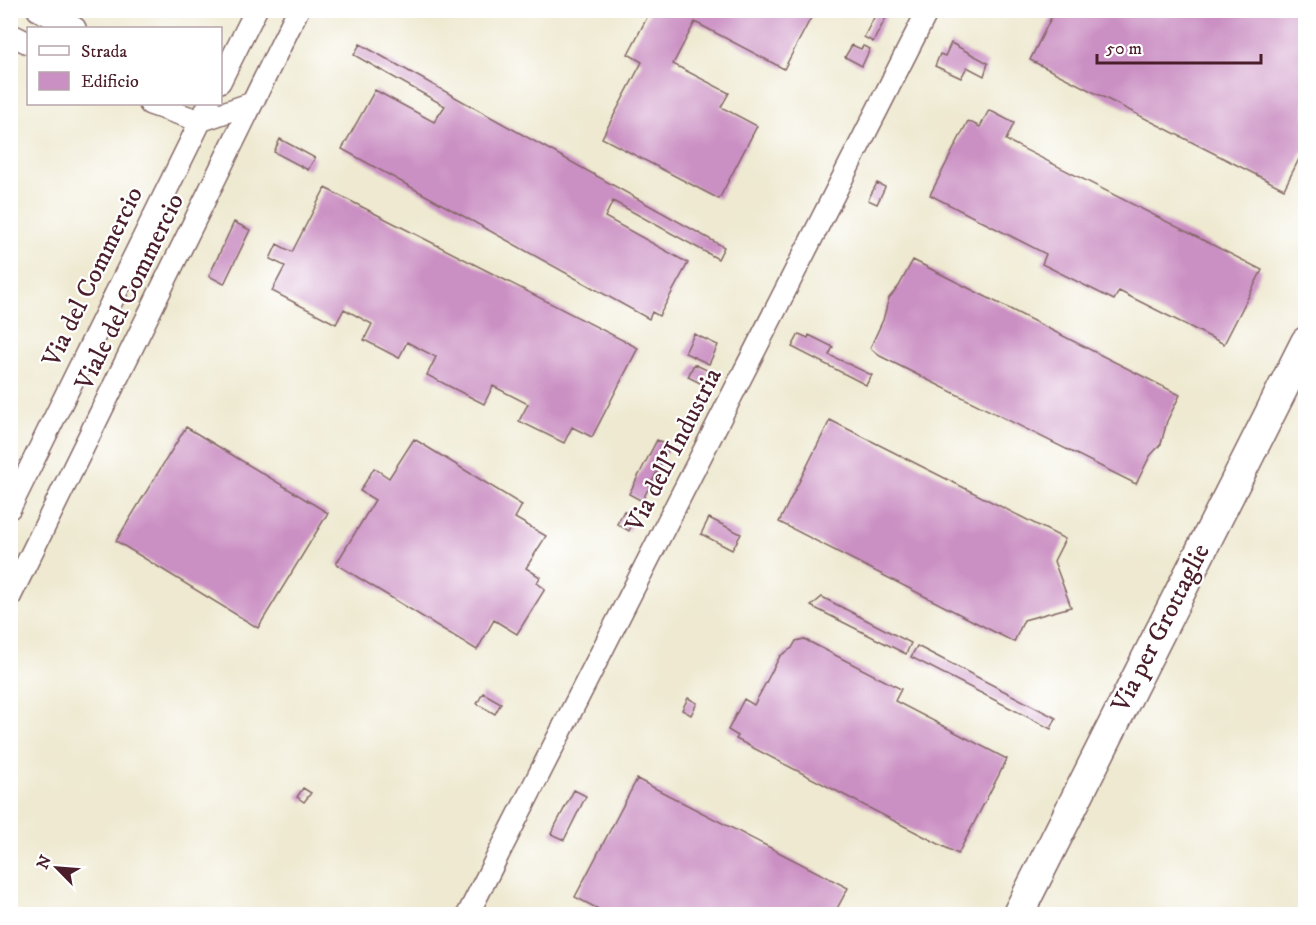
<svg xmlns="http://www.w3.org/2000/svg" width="1316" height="925" font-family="'IM FELL DW Pica',serif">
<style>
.building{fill:#cb90c3}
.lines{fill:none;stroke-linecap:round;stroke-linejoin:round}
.street-casing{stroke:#836665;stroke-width:24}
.secondary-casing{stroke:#836665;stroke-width:33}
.street{stroke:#fff;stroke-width:21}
.secondary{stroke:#fff;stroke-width:30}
.labels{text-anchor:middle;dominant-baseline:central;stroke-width:4.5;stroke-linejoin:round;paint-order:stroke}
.street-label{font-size:26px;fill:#4a1f2b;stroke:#fff}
</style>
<rect width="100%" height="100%" fill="#fff"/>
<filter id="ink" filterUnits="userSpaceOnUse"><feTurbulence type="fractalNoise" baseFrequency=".0167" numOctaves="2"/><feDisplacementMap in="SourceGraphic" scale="12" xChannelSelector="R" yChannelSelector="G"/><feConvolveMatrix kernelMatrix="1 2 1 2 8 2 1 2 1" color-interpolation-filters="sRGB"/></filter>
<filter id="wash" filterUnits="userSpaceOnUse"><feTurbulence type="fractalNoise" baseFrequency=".008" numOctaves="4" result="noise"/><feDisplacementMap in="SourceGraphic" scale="24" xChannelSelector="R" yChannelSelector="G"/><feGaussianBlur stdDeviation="1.35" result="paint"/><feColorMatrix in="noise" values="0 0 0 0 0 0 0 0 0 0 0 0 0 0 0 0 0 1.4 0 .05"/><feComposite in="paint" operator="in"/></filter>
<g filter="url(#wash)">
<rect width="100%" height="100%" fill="#eee9d0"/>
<g id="blocks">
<!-- building -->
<path class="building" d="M651 10H815L784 69 695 22 673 64 729 93 721 107 757 126 719 199 602 138 642 62 628 54Z
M878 10H890L873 42 864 37Z
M1055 10H1305V147L1284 189 1030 60Z
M951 43 988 63 984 76 967 67 961 78 935 66 940 54 945 56Z
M360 44 724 247 718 259 613 201 605 217 688 263 659 316 652 312 649 319 342 149 375 90 434 122 445 106 354 55Z
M852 45 861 49 863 46 870 49 862 66 845 57Z
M989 110 1014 123 1006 140 1262 270 1224 344 1119 291 1114 300 1042 264 1046 254 930 195 968 121 980 127Z
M280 139 315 158 308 170 274 152Z
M877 183 885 187 877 204 868 200Z
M325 188 638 348 592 437 572 427 564 443 519 421 528 404 493 386 484 404 427 375 436 357 407 342 399 358 364 340 372 324 344 309 336 324 272 291 285 266 270 259 277 244 292 252Z
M234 222 250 230 224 284 209 276Z
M913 260 1180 395 1167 421 1161 444 1150 456 1136 484 880 356 870 348 883 320 889 298 899 286Z
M694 334 718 345 709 364 685 353Z
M799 334 808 338 809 335 833 347 829 355 872 375 866 385 792 347Z
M694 364 709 371 702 384 688 377Z
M830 420 1065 539 1054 561 1071 607 1024 620 1014 642 779 522Z
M186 427 328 513 258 628 116 541Z
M414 439 522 505 515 518 546 536 526 568 540 577 537 583 545 589 517 634 494 620 477 650 336 564 375 500 360 491 374 468 389 478Z
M657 440 670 446 642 501 629 494Z
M624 511 635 518 629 531 617 524Z
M709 518 741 534 732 550 701 534Z
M822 597 911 643 906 654 811 606Z
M804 639 901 689 895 701 1007 759 958 854 736 739 738 736 728 730 744 699 754 705 780 656 792 648 796 641Z
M917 646 1056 718 1051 729 911 657Z
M483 693 501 703 495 714 477 704Z
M688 698 697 703 691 715 682 710Z
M637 779 848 888 834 914H608L575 897Z
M303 788 311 793 304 802 297 797Z
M574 790 586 796 564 840 551 834Z"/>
</g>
</g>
<g filter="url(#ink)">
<use href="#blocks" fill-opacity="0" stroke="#836665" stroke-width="1.5"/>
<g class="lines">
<defs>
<path id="street" d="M38 10 75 28
M10 34 28 43
M220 82 256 10
M150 104 200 121 252 103
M10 508 209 104
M10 597 298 10
M468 914 928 10"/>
<path id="secondary" d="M1018 914 1306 342"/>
</defs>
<!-- street casing -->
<use href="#street" class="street-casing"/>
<!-- secondary casing -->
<use href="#secondary" class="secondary-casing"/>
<!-- street -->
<use href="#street" class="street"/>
<!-- secondary -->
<use href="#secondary" class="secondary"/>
</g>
</g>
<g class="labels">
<!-- street labels -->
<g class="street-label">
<text transform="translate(93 277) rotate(-64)">Via del Commercio</text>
<text transform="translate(130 292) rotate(-64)">Viale del Commercio</text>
<text transform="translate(674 450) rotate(-63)">Via dell'Industria</text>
<text transform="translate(1161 628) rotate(-63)">Via per Grottaglie</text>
</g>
</g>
<!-- margin -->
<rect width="1316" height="925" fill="none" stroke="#fff" stroke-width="36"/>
<!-- legend -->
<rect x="27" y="27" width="195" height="78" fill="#ffffff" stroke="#b7a5aa" stroke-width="1.5"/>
<rect x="39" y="46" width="30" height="9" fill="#ffffff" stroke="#b7a5aa" stroke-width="1.5"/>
<text x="81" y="57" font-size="18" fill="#4a1f2b">Strada</text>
<rect x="39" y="72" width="30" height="18" fill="#cb90c3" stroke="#b7a5aa" stroke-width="1.5"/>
<text x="81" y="87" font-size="18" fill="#4a1f2b">Edificio</text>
<!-- north arrow -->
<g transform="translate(57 868) rotate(295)" stroke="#ffffff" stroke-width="4.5" paint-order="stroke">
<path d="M0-4.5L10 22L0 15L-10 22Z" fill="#4a1f2b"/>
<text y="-9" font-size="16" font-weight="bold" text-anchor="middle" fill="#4a1f2b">N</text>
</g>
<!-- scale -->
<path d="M1097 54v9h164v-9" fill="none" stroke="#4a1f2b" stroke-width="3"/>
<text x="1106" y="54" font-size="18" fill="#4a1f2b" stroke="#ffffff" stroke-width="4.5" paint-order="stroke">50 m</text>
</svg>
